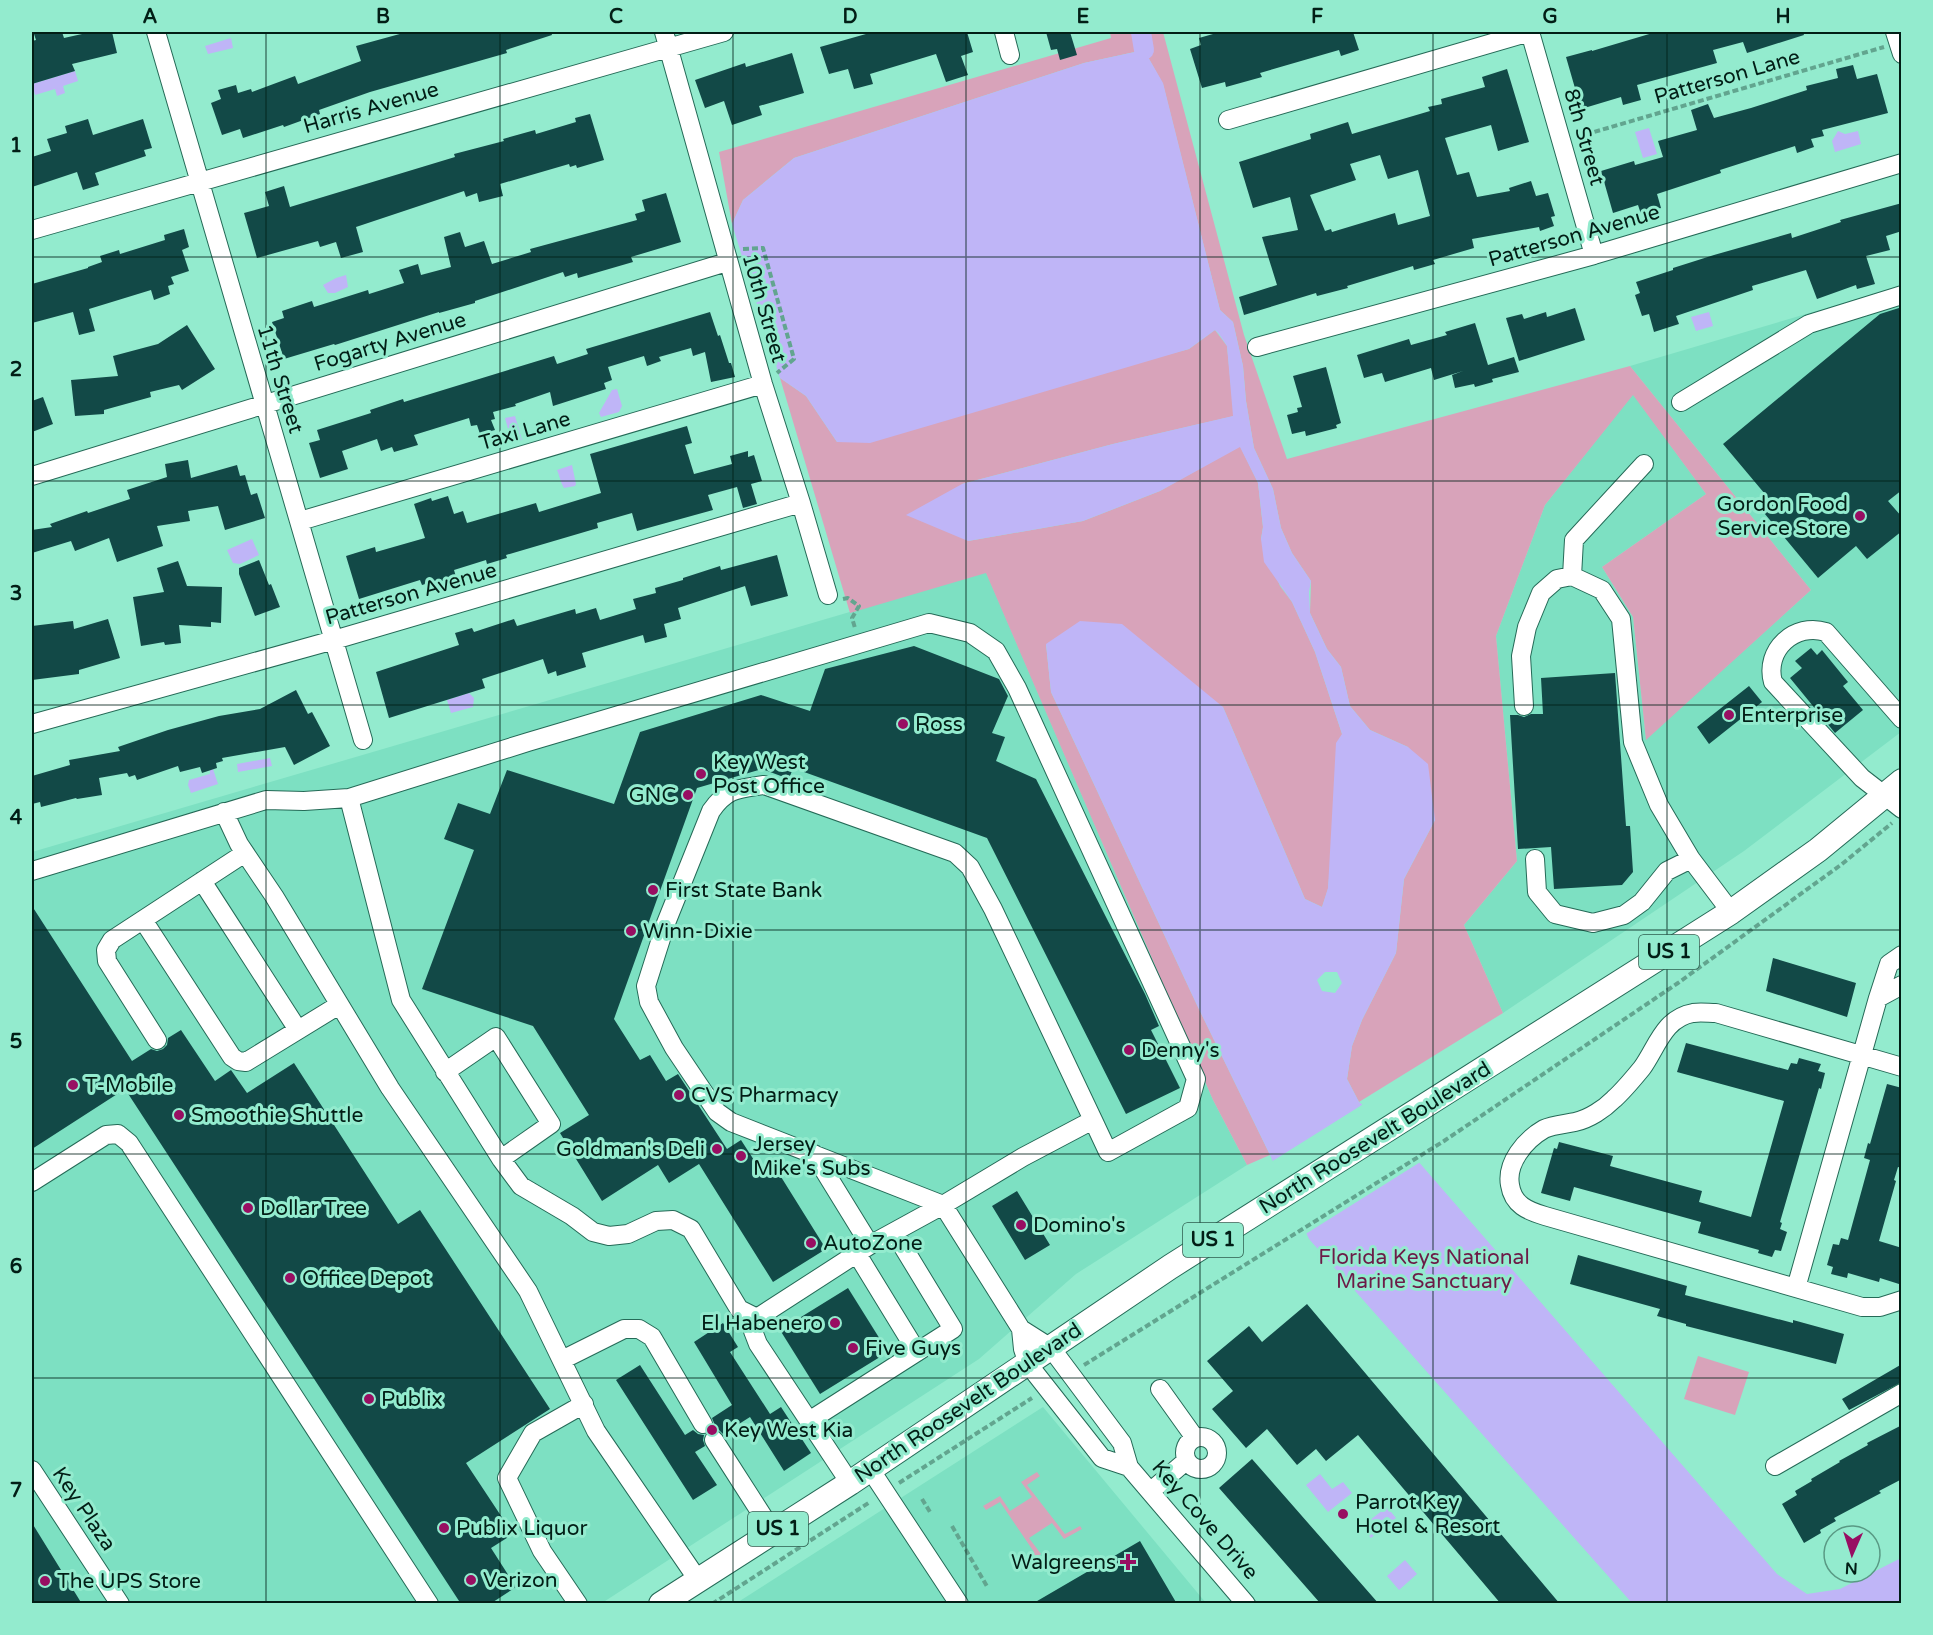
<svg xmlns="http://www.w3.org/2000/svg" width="1933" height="1635" font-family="'Varela Round',sans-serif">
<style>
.built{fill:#7de0c2}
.green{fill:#d8a3ba}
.water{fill:#bfb5f7;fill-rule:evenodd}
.pier{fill:#93ebce}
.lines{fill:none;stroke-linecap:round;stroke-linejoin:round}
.canal{stroke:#bfb5f7;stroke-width:20}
.building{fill:#124947;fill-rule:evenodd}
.minor-casing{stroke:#256a57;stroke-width:20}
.major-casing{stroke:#256a57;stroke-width:26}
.path{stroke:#62a58f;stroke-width:4;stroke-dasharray:6 3;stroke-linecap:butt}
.minor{stroke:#fff;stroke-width:18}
.major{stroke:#fff;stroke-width:24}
.grid{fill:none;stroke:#021e16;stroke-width:1.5;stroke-opacity:0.55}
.poi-dot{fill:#980e62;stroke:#93ebce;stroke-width:2}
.labels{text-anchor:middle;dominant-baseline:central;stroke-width:6;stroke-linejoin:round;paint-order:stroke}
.shield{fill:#93ebce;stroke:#2e5c4d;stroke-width:1.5}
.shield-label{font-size:20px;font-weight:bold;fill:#021e16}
.street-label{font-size:21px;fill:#021e16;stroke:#93ebce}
.poi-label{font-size:21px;fill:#021e16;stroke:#93ebce;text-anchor:start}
.park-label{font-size:21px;fill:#6c1b47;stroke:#93ebce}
.neatline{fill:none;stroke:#021e16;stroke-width:2}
.grid-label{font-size:20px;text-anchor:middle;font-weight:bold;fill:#021e16}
</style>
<rect width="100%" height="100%" fill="#93ebce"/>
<!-- built -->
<path class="built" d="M1901 286V732L1744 851 1503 1013 1464 925 1517 861 1496 636 1545 505 1633 394 1706 494 1602 567 1633 617 1646 739 1811 590 1630 366Z
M986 572 1213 1100 1247 1165 1076 1274 979 1359 602 1603 32 1604V852Z
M1043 1407 1206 1603 735 1604Z"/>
<!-- green -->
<path class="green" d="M1110 32H1163L1244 335 1287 459 1630 366 1811 590 1646 740 1633 617 1602 567 1706 494 1633 395 1545 505 1496 636 1517 861 1464 925 1503 1013 1359 1102 1347 1079 1352 1046 1362 1020 1396 953 1404 879 1435 820 1408 747 1370 730 1350 706 1341 667 1327 649 1310 613 1311 581 1292 553 1281 528 1273 489 1254 448 1246 401 1243 366 1233 322 1220 310 1163 84 1144 50 1084 63 794 158 743 200 732 224 719 152 1111 38Z
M1215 330 1227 346 1234 416 1113 444 962 484 968 541 1083 521 1160 491 1240 446 1258 483 1263 527 1261 539 1280 586 1292 602 1315 652 1342 734 1328 889 1322 907 1305 899 1223 707 1046 644 1051 692 1196 1003 1270 1155 1247 1165 1213 1100 986 573 850 613 780 378 806 396 837 442 1189 349Z
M1698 1356 1749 1372 1735 1415 1684 1399Z
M1037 1472 1040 1476 1027 1485 1065 1534 1080 1526 1082 1529 1064 1539 1052 1523 1029 1538 1041 1554 1024 1566 1021 1561 1034 1552 1000 1502 986 1510 983 1506 1000 1496 1010 1511 1032 1497 1021 1482Z"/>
<!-- water -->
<path class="water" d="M231 38 233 48 208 54 205 46Z
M1144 50 1163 83 1220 310 1233 322 1243 366 1246 401 1254 448 1273 489 1281 528 1292 553 1311 581 1309 592 1310 613 1327 649 1341 667 1350 706 1370 730 1408 747 1428 764 1435 820 1404 879 1396 953 1362 1020 1352 1046 1347 1079 1359 1102 1384 1122 1777 1574 1807 1594 1840 1589 1901 1558V1603H1632L1309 1239 1270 1155 1196 1003 1051 692 1046 644 1080 621 1122 624 1223 707 1305 899 1322 907 1328 888 1336 743 1342 734 1315 652 1292 602 1264 562 1261 539 1263 527 1258 483 1240 447 1160 491 1083 521 968 541 906 515 962 484 1113 444 1233 416 1227 346 1219 334 1215 330 1189 349 870 443 837 442 806 396 780 378 732 224 743 200 794 158 1084 63ZM1325 972H1337L1342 983 1335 993 1322 991 1317 980Z
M75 71 78 81 63 86 65 93 57 96 55 89 35 95 32 84Z
M1649 128 1657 154 1643 158 1635 132Z
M1838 131 1845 134 1858 131 1861 144 1835 152 1832 141Z
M346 275 348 287 335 293H328L323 285 336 278Z
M1709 312 1713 326 1696 331 1691 317Z
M617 389 622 406 619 412 601 417 599 413 612 390Z
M515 416 522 440 512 443 505 418Z
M572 465 576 484 575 486 564 488C560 481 560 477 557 470Z
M252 539 259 555 240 564 233 563 227 550Z
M469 693 474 698 473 707 451 713 447 700Z
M270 758 272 766 238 772 237 764Z
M213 769 218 784 191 793 188 785 189 780 210 774V770Z
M1320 1474 1332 1489 1343 1482 1352 1493 1328 1512 1306 1485Z
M1387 1507 1396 1518 1371 1538 1361 1527Z
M1405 1560 1417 1574 1399 1590 1387 1576Z"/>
<!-- pier -->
<path class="pier" d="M1365 1103 1386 1120 1422 1161 1304 1235 1271 1162Z"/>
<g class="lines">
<!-- canal -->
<path class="canal" d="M1141 32 1144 50"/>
</g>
<!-- building -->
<path class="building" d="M43 32H62L64 38 91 32H112L117 53 72 64 75 71 32 84V41L36 40 34 34Z
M407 32H551L552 35 506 50 507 53 370 92 319 110 320 114 284 127 283 125 243 138 240 129 222 135 211 103 221 99 218 90 236 85 238 93 251 89 252 92 295 76 298 84 361 61 356 46Z
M873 32H967L973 52 961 56 968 75 946 82 936 54 870 74 873 84 854 89 848 69 829 74 820 47Z
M1046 32H1070L1077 55 1060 60 1057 49 1051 50Z
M1220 32H1353L1359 50 1341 56 1339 50 1260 73 1262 77 1226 87 1225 82 1202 88 1190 49 1201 45 1199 38Z
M1656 32H1803L1804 35 1747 53 1743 42 1713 50 1717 63 1637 85 1641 100 1623 105 1621 97 1581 109 1566 57 1592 50V51Z
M792 53 804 93 759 106 762 115 732 125 724 101 705 108 695 80 745 63 746 67Z
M1853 65 1857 79 1877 74 1888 113 1822 130 1824 136 1811 139 1814 147 1797 153 1795 146 1720 170 1721 173 1657 194 1661 208 1641 214 1638 205 1613 213 1601 171 1634 161 1635 165 1663 157 1658 141 1697 130 1691 110 1708 104 1714 118 1751 108 1807 90 1806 86 1838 78 1836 69Z
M1507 69 1529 142 1498 151 1491 125 1445 138 1457 175 1469 172 1477 197 1510 191 1509 188 1531 181 1536 196 1548 193 1555 216 1551 217 1554 226 1540 231 1539 227 1472 239 1474 248 1433 260 1435 264 1414 270 1413 266 1347 286 1348 288 1317 296 1316 293 1244 315 1239 297 1277 285 1262 237 1298 230 1290 197 1253 208 1239 162 1311 139 1310 134 1348 122 1352 134 1430 111 1428 107 1442 104 1441 99 1485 87 1482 77ZM1380 155 1388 179 1418 170 1430 216 1398 225 1395 213 1332 232 1331 229 1325 231 1310 195 1356 180 1350 164Z
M590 114 604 160 577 168 576 165 570 167 569 164 500 184 503 196 479 202 477 193 466 197 464 191 356 227 363 252 341 258 336 242 320 247 318 241 257 258 244 213 269 206 265 192 284 186 290 207 455 157 454 154 504 141 503 139 535 130 536 134 576 122 575 118Z
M88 119 93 135 143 119 152 148 144 150 146 156 95 173 99 185 83 190 77 172 32 187V157L51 151 47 139 67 133 65 126Z
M666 193 681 242 631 257 633 262 578 278 577 273 565 277 563 272 475 301V303L439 313V312L335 345 334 344 284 359 272 322 284 318 282 311 312 301 314 307 368 290 369 294 404 283 399 270 418 264 421 275 451 267 444 237 460 232 465 247 484 241 492 264 531 252 530 249 637 220 635 214 645 211 642 200Z
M1902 203V231L1886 236 1890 250 1866 256 1875 284 1857 289 1856 285 1817 299 1806 270 1752 286 1753 290 1676 316 1679 324 1654 332 1649 314 1642 316 1635 295 1640 293 1636 282 1673 270V268L1714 255 1791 233 1792 238 1841 222 1840 220Z
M184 229 189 247 182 250 189 271 171 277 174 284 168 286 170 294 154 300 151 290 89 309 95 331 79 335 73 312 32 323V284L88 268V267L102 262 100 256 119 250 120 254 165 240 164 235Z
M1902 307V490L1888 501 1902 517V531L1867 559 1856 546 1818 578 1760 508 1770 500 1723 444 1880 314Z
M1575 308 1585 340 1519 361 1506 318 1522 314 1524 319 1546 312 1547 317Z
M710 312 718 336 720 335 729 363H731L735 377 711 382 705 352 693 356 691 348 659 357 661 361 647 366 644 356 608 367 612 380 604 383 606 389 553 406 550 392 515 404 516 406 493 412 495 419 491 420 495 430 480 434 477 425 471 426 469 418 414 435 418 445 394 452 392 447 381 451 377 439 342 451 348 469 320 478 309 443 320 440 317 430 371 413 370 410 403 399 404 402 554 356 557 364 588 354 586 349Z
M1475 323 1488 365 1514 357 1519 372 1492 379 1493 382 1475 387 1474 384 1455 388 1452 375 1463 371 1434 380 1431 368 1385 382 1382 373 1364 378 1357 355 1409 339 1411 345 1447 335 1445 332Z
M187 325 215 369 182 390 179 385 150 392 151 397 104 410V414L75 416 71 380 118 376 113 356 158 344Z
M1326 367 1341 423 1336 425 1337 428 1306 436 1305 431 1292 434 1287 415 1298 412 1297 408 1302 407 1293 376Z
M43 397 53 424 32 432V401Z
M687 426 692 443 685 445 694 474 732 464 730 456 748 451V457L754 455 762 481 751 484 757 504 743 508 737 487 708 495 713 510 637 531 632 513 597 523 598 528 506 555 507 558 487 564 486 560 454 570 457 580 440 584 439 580 422 585 420 580 359 599 346 556 375 547 376 552 425 538 414 504 431 498 432 501 448 496 454 514 463 511 467 523 536 503 539 512 601 493 590 454Z
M188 460 191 478 237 465 240 476 245 475 251 495 257 493 265 518 225 530 218 506 188 511 190 521 157 526 163 546 117 562 109 538 75 551 71 541 32 553V530L52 527 50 524 87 511 88 513 130 499 127 490 167 477 165 464Z
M777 555 788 596 751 606 745 586 678 608 681 619 664 624 667 637 645 643 643 635 582 653 586 667 557 676 556 671 548 674 543 659 482 679 485 688 389 718 376 672 459 645 455 633 472 628 474 632 514 619 517 626 575 609 576 614 596 608 600 620 636 609 633 599 656 593 655 588 683 580V578L720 566 721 570Z
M259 560 269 585 271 584 280 607 255 616 239 574V568Z
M178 561 187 586 222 587 221 623 211 622V627L179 625 181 643 165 645 164 642 141 646 133 597 164 592 157 568Z
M108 619 120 658 79 670V674L32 680V626L73 621 74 629Z
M914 646 999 679 1008 696 992 733 1005 737 996 761 1036 779 1145 994 1159 1026 1151 1030 1180 1088 1126 1114 987 838 793 768 789 779 762 769 697 788 614 1019 640 1060 650 1055 666 1081 678 1074 727 1149 741 1140 761 1171 773 1164 826 1249 773 1282 699 1164 669 1183 658 1165 602 1201 560 1133 589 1115 533 1026 422 989 474 850 444 839 458 803 490 814 507 770 614 804 640 732 761 695 810 711 825 669Z
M1811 648 1817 655 1822 650 1848 682 1843 686 1863 710 1835 733 1790 678 1802 668 1795 661Z
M1615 673 1626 826H1630L1633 872 1622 885 1554 889 1551 847 1518 849 1510 715H1518L1524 717 1531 714H1543L1541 678Z
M1749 686 1762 702 1709 744 1697 727Z
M296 690 308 714 312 712 330 746 294 765 285 747 222 758 223 761 216 763 217 768 202 773 200 767 180 772 178 766 137 780 135 775 129 777 127 773 99 778 102 795 77 799 76 798 41 807 40 802 32 804V776L70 765 69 760 120 751 118 747 168 730 219 716 260 709Z
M32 906 132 1061 151 1049 157 1051 163 1049 167 1045 168 1038 181 1030 215 1081 231 1070 247 1093 294 1063 398 1224 420 1210 550 1409 466 1463 513 1534 491 1548 516 1587 490 1604H461L125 1089 32 1149Z
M1773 958 1856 983 1847 1017 1766 991Z
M1686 1043 1788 1070 1791 1063 1797 1064 1799 1058 1821 1064 1818 1071 1825 1073 1821 1089 1819 1088 1780 1222 1782 1223 1780 1229 1787 1232 1781 1251 1775 1250 1772 1257 1758 1253 1759 1250 1698 1233 1701 1222 1607 1196 1574 1187 1570 1201 1541 1193 1554 1148 1557 1149 1559 1142 1613 1156 1610 1166 1702 1191 1699 1202 1751 1217 1784 1101 1677 1072Z
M1887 1084 1902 1088V1168L1898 1167 1894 1180 1896 1181 1879 1241 1902 1248V1275L1899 1284 1880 1278 1879 1282 1848 1273 1847 1278 1831 1274 1833 1267 1827 1265 1833 1244 1839 1245 1841 1238 1848 1240 1870 1160 1864 1158 1868 1143 1870 1144Z
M1017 1191 1050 1245 1025 1260 992 1206Z
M1578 1255 1687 1286 1685 1295 1793 1323V1320L1844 1334 1836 1364 1686 1326V1324L1657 1316 1660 1309 1570 1284Z
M848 1288 888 1352 820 1394 780 1330Z
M1307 1304 1560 1604H1501L1358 1435 1326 1461 1316 1449 1297 1465 1267 1429 1246 1448 1212 1409 1233 1391 1207 1361 1249 1326 1262 1342Z
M723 1323 738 1347 730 1352 770 1414 781 1407 811 1453 784 1471 750 1417 723 1434 719 1430 713 1429 714 1423 712 1418 732 1405 694 1342Z
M1902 1364V1382L1849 1410 1842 1399Z
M640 1365 685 1435 693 1430 698 1434 704 1435 703 1440 705 1446 695 1452 717 1485 693 1500 616 1380Z
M1902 1425V1479L1879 1491 1881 1493 1834 1518 1836 1521 1820 1530 1821 1533 1804 1543 1782 1504 1797 1495 1795 1491 1812 1481 1811 1479 1840 1462 1839 1461 1868 1445 1867 1443Z
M1252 1459 1379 1604 1320 1603 1219 1488Z
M32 1523 82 1604H32Z
M1140 1541 1177 1604H1032Z"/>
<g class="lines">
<defs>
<path id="minor" d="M156 32 363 740
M664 32 763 384 801 503 828 595
M1004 32 1010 55
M1530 32 1594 255
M1895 32 1902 54
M1228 120 1530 32
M32 230 724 32
M1257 347 1594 255 1902 163
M1681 402 1809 324 1902 295
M32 476 727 262
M300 521 763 384
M1572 576 1574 540 1644 464
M1524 706 1521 656 1527 627 1541 593 1557 579 1572 576 1602 590 1621 619 1633 742 1659 805 1691 859 1731 912
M1902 719 1826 632C1795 622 1764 650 1773 682L1862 778 1902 809
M32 724 334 640 801 503
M349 798 528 742 929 623 970 633 996 651 1017 688 1196 1079 1188 1108 1108 1152 1093 1120
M224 812 239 844 274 896 390 1088 528 1291 596 1431 698 1580
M1535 859 1537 892 1555 914 1593 923 1624 915 1642 902 1667 871 1691 859
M32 871 266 800 304 801 349 798 401 1000 501 1159 521 1186 572 1216 593 1232 609 1236 628 1234 656 1221 673 1220 691 1229 739 1309 757 1318
M202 881 298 1030
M143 920 232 1057 238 1061 246 1062 339 1005
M1878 998 1902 985
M157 1040 107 961 106 950 112 940 245 853
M1902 1067 1716 1013C1709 1013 1700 1012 1693 1013 1664 1018 1657 1047 1642 1068 1633 1079 1624 1090 1614 1099 1604 1109 1589 1119 1575 1122 1565 1124 1552 1125 1544 1129 1525 1140 1506 1163 1510 1185 1513 1205 1528 1211 1545 1216L1862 1307H1880L1902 1300
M445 1072 496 1037 551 1124 501 1159
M814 1154 870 1245
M32 1182 106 1135 118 1134 129 1143 429 1604
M857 1254 917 1352
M1796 1288 1878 998 1889 964 1902 955
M1021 1329 1051 1348 1122 1443 1129 1467 1246 1604
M562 1360 624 1329H639L652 1337 703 1424
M1160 1389 1195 1438
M809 1421 953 1329 894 1232
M1185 1453a16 16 0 1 1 32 0a16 16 0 1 1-32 0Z
M714 1440 773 1532
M1775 1466 1902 1393
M870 1469 959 1604
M32 1470 120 1604
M850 1483 758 1344 753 1331 757 1318 870 1245 943 1205 1023 1157 1093 1120 993 909 970 867 955 853 764 785C738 789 727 788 711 811L666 923 646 986 649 1002 674 1048 717 1112 731 1122 943 1205 1021 1329 1023 1349 1028 1364 1102 1458 1129 1467
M1151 1491 1186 1461
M578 1604 542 1551 507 1478 533 1433 584 1404"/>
<path id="major" d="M661 1604 850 1483 1170 1267 1731 912 1818 850 1902 781"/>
</defs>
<!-- minor casing -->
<use href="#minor" class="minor-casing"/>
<!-- major casing -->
<use href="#major" class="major-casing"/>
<!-- path -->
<path class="path" d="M1577 137 1884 47
M743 249 763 248 794 359 777 373
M843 599 848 598 859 606 852 618 855 628
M1084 1365 1444 1141 1678 983 1842 864 1892 823
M899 1483 1032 1398
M922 1499 930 1512
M952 1526 988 1588
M712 1604 870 1502"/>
<!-- minor -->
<use href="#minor" class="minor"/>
<!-- major -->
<use href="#major" class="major"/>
</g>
<!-- grid -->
<path class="grid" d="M266 32V1604M500 32V1604M733 32V1604M966 32V1604M1200 32V1604M1433 32V1604M1667 32V1604M32 257H1902M32 481H1902M32 705H1902M32 930H1902M32 1154H1902M32 1378H1902"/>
<!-- markers -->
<g class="poi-dot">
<circle cx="1860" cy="516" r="6"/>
<circle cx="1729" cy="715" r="6"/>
<circle cx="903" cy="724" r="6"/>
<circle cx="701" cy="774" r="6"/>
<circle cx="688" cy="795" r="6"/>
<circle cx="653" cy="890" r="6"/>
<circle cx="631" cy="931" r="6"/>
<circle cx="1129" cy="1050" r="6"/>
<circle cx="73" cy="1085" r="6"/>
<circle cx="679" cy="1095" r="6"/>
<circle cx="179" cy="1115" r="6"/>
<circle cx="717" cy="1149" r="6"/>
<circle cx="741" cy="1156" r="6"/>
<circle cx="248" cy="1208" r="6"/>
<circle cx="1021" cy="1225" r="6"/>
<circle cx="811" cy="1243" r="6"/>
<circle cx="290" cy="1278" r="6"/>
<circle cx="835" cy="1323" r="6"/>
<circle cx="853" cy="1348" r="6"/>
<circle cx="369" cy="1399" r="6"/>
<circle cx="712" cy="1430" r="6"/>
<circle cx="1343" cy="1514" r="6"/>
<circle cx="444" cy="1528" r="6"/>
<path d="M1125 1553h6v6h6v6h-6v6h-6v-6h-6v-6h6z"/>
<circle cx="471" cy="1580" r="6"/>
<circle cx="45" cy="1581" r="6"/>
</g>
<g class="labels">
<!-- shield labels -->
<g class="shield">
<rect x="1639" y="935" width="60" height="34" rx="4.5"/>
<rect x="1183" y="1223" width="60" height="34" rx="4.5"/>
<rect x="748" y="1512" width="60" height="34" rx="4.5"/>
</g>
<g class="shield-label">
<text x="1669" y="952">US 1</text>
<text x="1213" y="1240">US 1</text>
<text x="778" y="1529">US 1</text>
</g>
<!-- street labels -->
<g class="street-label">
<text transform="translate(1727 77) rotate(-16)">Patterson Lane</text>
<text transform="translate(371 108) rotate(-16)">Harris Avenue</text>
<text transform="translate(1584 137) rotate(74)">8th Street</text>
<text transform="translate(1574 236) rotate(-16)">Patterson Avenue</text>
<text transform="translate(764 308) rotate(74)">10th Street</text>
<text transform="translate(390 342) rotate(-17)">Fogarty Avenue</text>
<text transform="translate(280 379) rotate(73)">11th Street</text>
<text transform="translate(525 431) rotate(-16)">Taxi Lane</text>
<text transform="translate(411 594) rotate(-16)">Patterson Avenue</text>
<text transform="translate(1375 1138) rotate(-32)">North Roosevelt Boulevard</text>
<text transform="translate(968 1403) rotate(-34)">North Roosevelt Boulevard</text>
<text transform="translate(84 1509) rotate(56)">Key Plaza</text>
<text transform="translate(1205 1520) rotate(49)">Key Cove Drive</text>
</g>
<!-- poi labels -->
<g class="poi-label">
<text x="1848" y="504" text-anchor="end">Gordon Food<tspan x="1848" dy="24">Service Store</tspan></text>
<text x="1741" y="715">Enterprise</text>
<text x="915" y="724">Ross</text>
<text x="713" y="762">Key West<tspan x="713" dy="24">Post Office</tspan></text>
<text x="676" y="795" text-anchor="end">GNC</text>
<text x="665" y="890">First State Bank</text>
<text x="643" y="931">Winn-Dixie</text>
<text x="1141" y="1050">Denny's</text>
<text x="85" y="1085">T-Mobile</text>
<text x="691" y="1095">CVS Pharmacy</text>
<text x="191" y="1115">Smoothie Shuttle</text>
<text x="753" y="1144">Jersey<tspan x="753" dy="24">Mike's Subs</tspan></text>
<text x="705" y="1149" text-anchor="end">Goldman's Deli</text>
<text x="260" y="1208">Dollar Tree</text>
<text x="1033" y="1225">Domino's</text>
<text x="823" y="1243">AutoZone</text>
<text x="302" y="1278">Office Depot</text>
<text x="823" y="1323" text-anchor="end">El Habenero</text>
<text x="865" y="1348">Five Guys</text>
<text x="381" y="1399">Publix</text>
<text x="724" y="1430">Key West Kia</text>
<text x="1355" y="1502">Parrot Key<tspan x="1355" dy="24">Hotel &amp; Resort</tspan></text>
<text x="456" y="1528">Publix Liquor</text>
<text x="1116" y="1562" text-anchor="end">Walgreens</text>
<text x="483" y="1580">Verizon</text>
<text x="57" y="1581">The UPS Store</text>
</g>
<!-- park labels -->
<g class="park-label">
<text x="1424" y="1257">Florida Keys National<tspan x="1424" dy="24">Marine Sanctuary</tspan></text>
</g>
</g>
<!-- border -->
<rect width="1933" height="1635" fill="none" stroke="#93ebce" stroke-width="66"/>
<!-- north arrow -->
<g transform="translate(1852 1554) rotate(183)"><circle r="28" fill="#93ebce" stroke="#599984" stroke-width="1.5"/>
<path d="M0-4.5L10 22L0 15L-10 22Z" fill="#980e62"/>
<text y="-9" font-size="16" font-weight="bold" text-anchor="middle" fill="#021e16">N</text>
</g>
<rect x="33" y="33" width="1867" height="1569" class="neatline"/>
<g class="grid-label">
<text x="150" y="23">A</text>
<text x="383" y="23">B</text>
<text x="616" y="23">C</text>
<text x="850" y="23">D</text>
<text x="1083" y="23">E</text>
<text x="1317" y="23">F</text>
<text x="1550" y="23">G</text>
<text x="1783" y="23">H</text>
<text x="16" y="152">1</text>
<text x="16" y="376">2</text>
<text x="16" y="600">3</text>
<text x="16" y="824">4</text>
<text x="16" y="1048">5</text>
<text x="16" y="1273">6</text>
<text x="16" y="1497">7</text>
</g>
</svg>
